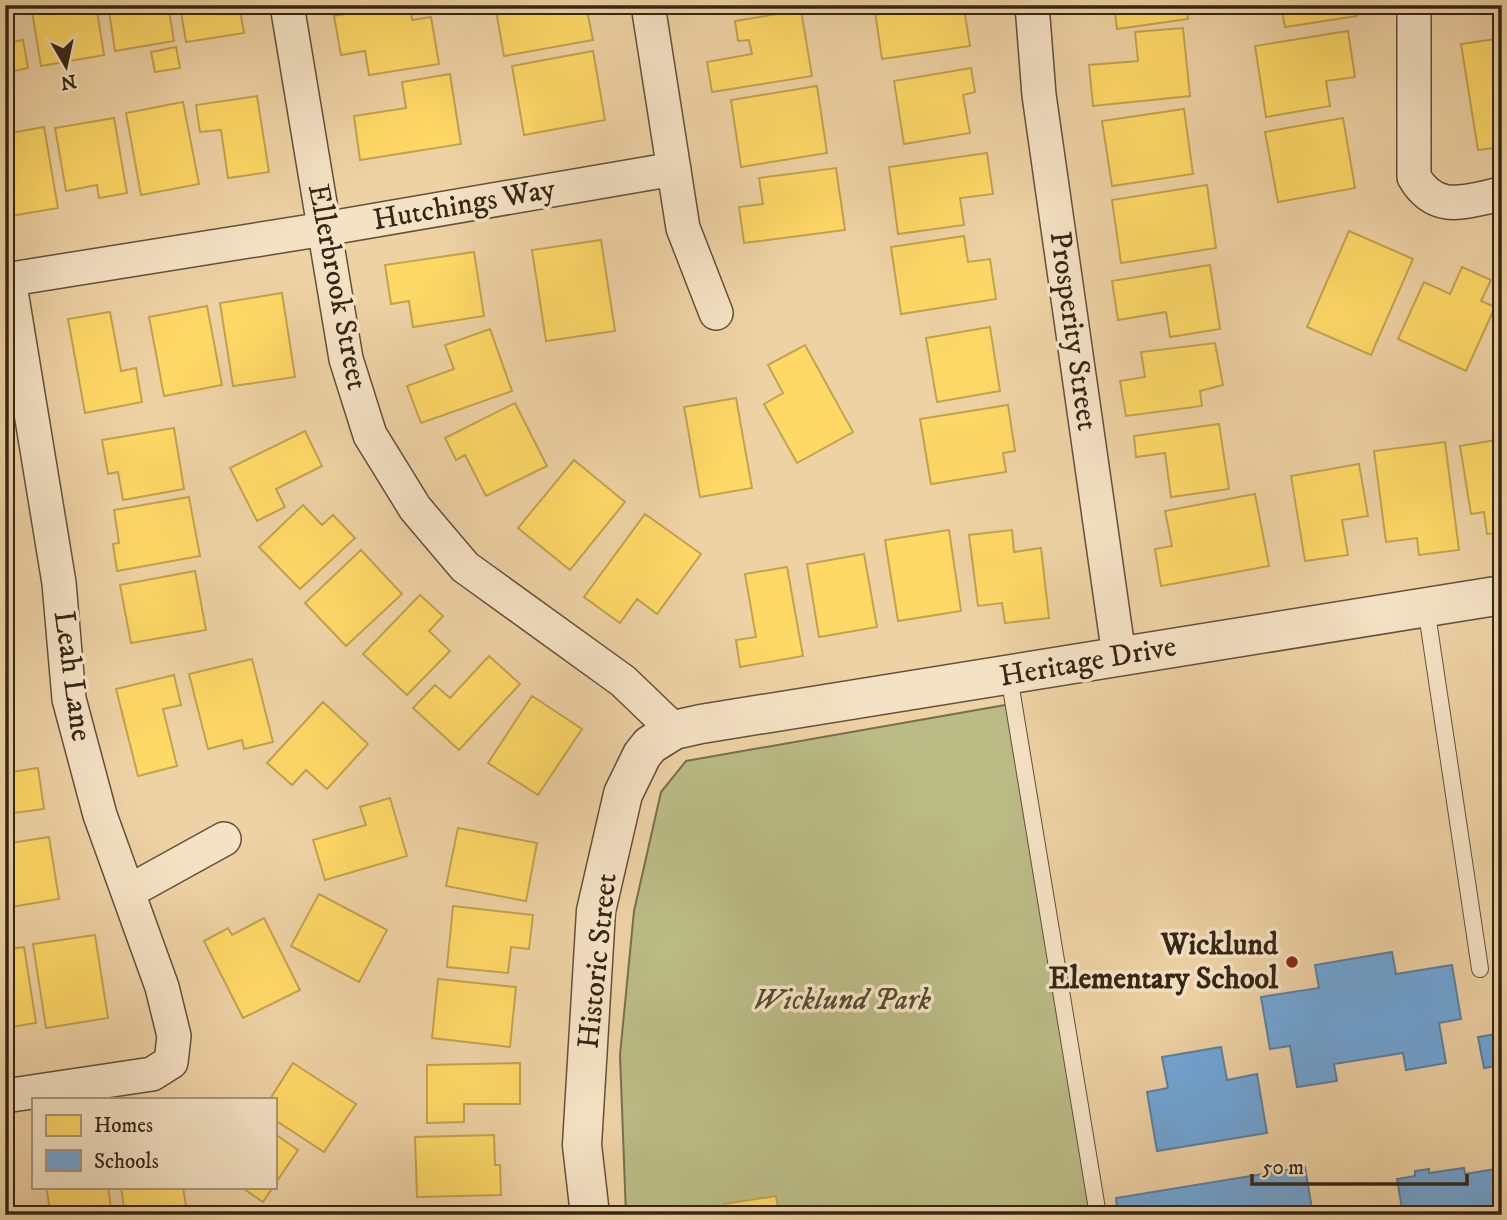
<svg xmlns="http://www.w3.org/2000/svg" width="1507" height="1220" font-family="'IM FELL DW Pica',serif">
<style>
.green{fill:#babb85;stroke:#77704e;stroke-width:2}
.homes{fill:#ffd966;stroke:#c2a34e;stroke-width:2}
.schools{fill:#6fa8dc;stroke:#5d81a1;stroke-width:2}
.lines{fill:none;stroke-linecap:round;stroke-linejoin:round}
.service-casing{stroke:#62513a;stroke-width:18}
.minor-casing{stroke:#62513a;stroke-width:36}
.tertiary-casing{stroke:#62513a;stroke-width:41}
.service{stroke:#f4e2c4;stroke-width:16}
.minor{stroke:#f4e2c4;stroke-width:33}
.tertiary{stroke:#f4e2c4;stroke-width:38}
.poi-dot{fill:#8f2418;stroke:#f4e2c4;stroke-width:2.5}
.labels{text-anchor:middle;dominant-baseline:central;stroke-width:7;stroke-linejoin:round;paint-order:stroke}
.street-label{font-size:30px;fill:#342616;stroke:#f4e2c4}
.poi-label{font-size:30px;font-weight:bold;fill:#342616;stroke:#f4e2c4;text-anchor:end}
.park-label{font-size:30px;font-style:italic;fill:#564b32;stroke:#f4e2c4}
</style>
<rect width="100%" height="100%" fill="#eed2a4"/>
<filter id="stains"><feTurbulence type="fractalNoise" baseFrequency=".00286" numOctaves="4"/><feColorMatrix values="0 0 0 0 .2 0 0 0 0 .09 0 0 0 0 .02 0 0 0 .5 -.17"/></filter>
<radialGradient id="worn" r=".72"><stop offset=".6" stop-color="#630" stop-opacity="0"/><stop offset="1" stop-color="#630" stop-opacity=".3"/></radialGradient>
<!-- green -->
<path class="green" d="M1011 704 1093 1215H626L620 1055 634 911 661 792 686 761Z"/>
<!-- homes -->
<path class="homes" d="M31 5H96L104 55 41 66Z
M108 5H168L174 41 115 51Z
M199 5H239L244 33 186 42 181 12 200 9Z
M397 5H410L412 20 431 17 439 64 369 75 365 51 341 55 334 16Z
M495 5H586L593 40 504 56Z
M874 5H944L945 11 964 8 970 46 882 59Z
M1114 5H1186L1188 19 1117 29Z
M1281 5H1355L1357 16 1285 27Z
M801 10 812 76 712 92 707 62 752 54 749 40 738 41 735 21Z
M1183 28 1190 96 1093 106 1089 65 1138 61 1135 32Z
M5 31 7 43 23 40 28 68 5 73Z
M1348 31 1355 77 1326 81 1330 106 1266 117 1255 46Z
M1502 38V147L1478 150 1461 44Z
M176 47 180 68 155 72 151 52Z
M593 51 605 120 524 135 512 66Z
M971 68 975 92 963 95 970 133 904 144 894 81Z
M450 74 461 144 360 160 354 116 406 108 402 82Z
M817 86 827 153 741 167 731 100Z
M257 96 269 172 228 178 221 130 200 132 196 105Z
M183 102 199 184 141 195 126 113Z
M1184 109 1193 174 1112 186 1102 121Z
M114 118 127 193 99 198 97 185 66 191 55 128Z
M1343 118 1355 188 1278 202 1265 132Z
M44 127 58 208 5 217V134Z
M987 153 993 194 960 198 964 225 898 234 889 167Z
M836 168 845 230 744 243 739 207 763 204 759 178Z
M1207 185 1216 248 1121 263 1112 200Z
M1349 231 1413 259 1371 355 1307 327Z
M964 236 968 262 990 259 996 299 901 314 891 247Z
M601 240 615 331 546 341 532 250Z
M474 252 484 316 413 327 409 301 391 304 385 265Z
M1210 265 1220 329 1170 337 1166 312 1118 320 1112 281Z
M1462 267 1491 280 1481 301 1495 307 1466 371 1398 339 1424 282 1450 294Z
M282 293 295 377 233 386 220 303Z
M207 306 222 385 164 396 149 317Z
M110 312 121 371 136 368 142 402 85 413 68 319Z
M990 327 1000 391 937 402 926 338Z
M490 329 512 391 421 423 407 386 454 369 445 345Z
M1215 343 1223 385 1200 391 1202 406 1126 416 1120 381 1145 377 1141 352Z
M805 345 853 432 797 463 764 404 783 393 768 365Z
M736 398 752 488 700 497 684 407Z
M515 403 547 466 486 496 465 455 456 460 445 438Z
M1008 405 1015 451 1003 453 1006 472 931 484 920 419Z
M1219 424 1229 489 1171 497 1165 453 1136 457 1134 436Z
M174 428 184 489 123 500 118 472 108 474 102 440Z
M305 431 322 466 276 489 285 507 257 521 230 468Z
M1502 439V532L1487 534 1484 512 1471 514 1460 446Z
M1445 442 1459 550 1419 555 1417 538 1386 542 1374 451Z
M574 460 625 502 570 570 518 528Z
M1359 464 1368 516 1342 520 1348 555 1305 561 1291 476Z
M1255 494 1269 566 1161 586 1155 549 1172 546 1165 511Z
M189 497 200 556 117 571 113 544 119 543 114 510Z
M303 505 322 525 333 515 355 538 300 589 259 547Z
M645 514 701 554 657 614 637 599 620 623 584 597Z
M949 530 961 611 898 621 885 540Z
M1012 530 1014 552 1041 548 1049 618 1005 623 1002 603 978 606 969 535Z
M361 550 402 594 346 646 305 603Z
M864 554 877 627 819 637 807 564Z
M787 567 803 656 740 667 736 640 756 637 745 574Z
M195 571 206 630 131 643 120 585Z
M420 595 443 616 429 631 450 651 407 695 363 654Z
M489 656 520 684 459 750 413 708 435 685 450 698Z
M252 659 273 742 244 749 242 740 208 749 189 674Z
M174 675 181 705 163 709 177 766 138 776 116 689Z
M532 696 582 729 538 795 488 763Z
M5 697 14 756 5 757Z
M323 702 368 744 327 789 306 770 292 785 267 763Z
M38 768 44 809 5 814V773Z
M390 798 407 856 325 880 313 840 366 825 360 807Z
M458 828 537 843 526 901 446 886Z
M49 837 59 899 5 908V844Z
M319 894 387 930 359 982 291 946Z
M453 906 533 915 529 949 511 947 508 973 447 967Z
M264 918 300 990 243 1018 204 941 228 928 232 935Z
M95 935 108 1018 46 1028 33 944Z
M24 947 36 1023 5 1028V950Z
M438 979 516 987 510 1047 432 1038Z
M293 1063 356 1104 324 1152 275 1120V1099H270Z
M520 1063V1104H464V1122L427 1123V1065Z
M275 1134 298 1150 275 1184Z
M494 1135 495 1165H500L501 1195 417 1197 415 1137Z
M46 1187H108L112 1215H51Z
M121 1187H183L187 1212 125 1215Z
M241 1187H273L263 1202Z
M776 1196 779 1215H726L724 1204Z"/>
<!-- schools -->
<path class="schools" d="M1392 952 1396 974 1452 965 1461 1019 1439 1023 1446 1063 1406 1070 1403 1053 1334 1064 1337 1081 1297 1087 1290 1046 1270 1049 1261 997 1319 988 1315 965Z
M1502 1033V1065L1484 1068 1478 1037Z
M1221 1047 1227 1080 1257 1074 1267 1133 1157 1151 1147 1092 1168 1088 1162 1057Z
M1305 1167 1313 1215H1118L1116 1198Z
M1464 1168 1465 1174 1502 1168V1213L1403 1215 1397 1179 1415 1176V1171L1429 1169V1173Z"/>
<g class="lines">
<defs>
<path id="service" d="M1426 607 1480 969
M1009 676 1098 1215"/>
<path id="minor" d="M287 5 346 359 370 435 415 508 465 567 623 681 674 730
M648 5 683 228 716 313
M1032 5 1039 95 1119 656
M1414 5V177C1436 215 1466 201 1502 194
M5 280 324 229 674 169
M128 892 224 839
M5 1096 152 1074 171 1062 174 1036 162 987 100 815 69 699 59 583 9 279"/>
<path id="tertiary" d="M590 1215 582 1145 596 911 623 794 642 755 650 745 674 730 701 724 1502 595"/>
</defs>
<!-- service casing -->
<use href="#service" class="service-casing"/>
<!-- minor casing -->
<use href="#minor" class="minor-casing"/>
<!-- tertiary casing -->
<use href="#tertiary" class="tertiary-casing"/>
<!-- service -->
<use href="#service" class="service"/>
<!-- minor -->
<use href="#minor" class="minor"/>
<!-- tertiary -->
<use href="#tertiary" class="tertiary"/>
</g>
<!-- markers -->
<circle class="poi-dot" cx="1292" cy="962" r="7"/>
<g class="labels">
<!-- street labels -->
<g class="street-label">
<text transform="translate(464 205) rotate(-10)">Hutchings Way</text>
<text transform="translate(337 287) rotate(79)">Ellerbrook Street</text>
<text transform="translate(1073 331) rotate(82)">Prosperity Street</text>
<text transform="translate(1088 662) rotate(-10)">Heritage Drive</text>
<text transform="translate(72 676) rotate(82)">Leah Lane</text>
<text transform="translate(598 961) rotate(-84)">Historic Street</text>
</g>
<!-- poi labels -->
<g class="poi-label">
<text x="1278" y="945">Wicklund<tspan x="1278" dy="34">Elementary School</tspan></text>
</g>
<!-- park labels -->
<g class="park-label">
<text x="842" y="1000">Wicklund Park</text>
</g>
</g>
<!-- margin -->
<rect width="1507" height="1220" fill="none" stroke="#eed2a4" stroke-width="28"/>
<rect x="7" y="7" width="1493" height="1206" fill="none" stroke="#342616" stroke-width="3.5"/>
<rect x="14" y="14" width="1479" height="1192" fill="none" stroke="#342616" stroke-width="2"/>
<!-- legend -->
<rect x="32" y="1098" width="245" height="91" fill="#f4e2c4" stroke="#a7977e" stroke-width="2"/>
<rect x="46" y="1115" width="35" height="21" fill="#ffd966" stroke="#a7977e" stroke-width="2"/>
<text x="94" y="1132" font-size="21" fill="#342616">Homes</text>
<rect x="46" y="1150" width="35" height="21" fill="#6fa8dc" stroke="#a7977e" stroke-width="2"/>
<text x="94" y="1168" font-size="21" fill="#342616">Schools</text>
<!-- north arrow -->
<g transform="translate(66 66) rotate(171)" stroke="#f4e2c4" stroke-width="5" paint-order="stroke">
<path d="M0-5L12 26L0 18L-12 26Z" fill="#342616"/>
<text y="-10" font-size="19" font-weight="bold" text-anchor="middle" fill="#342616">N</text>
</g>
<!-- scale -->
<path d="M1252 1174v10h215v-10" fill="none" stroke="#342616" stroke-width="3.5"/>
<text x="1262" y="1174" font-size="21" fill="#342616" stroke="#f4e2c4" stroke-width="5" paint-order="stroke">50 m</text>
<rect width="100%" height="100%" filter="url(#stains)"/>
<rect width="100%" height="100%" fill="url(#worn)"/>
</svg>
